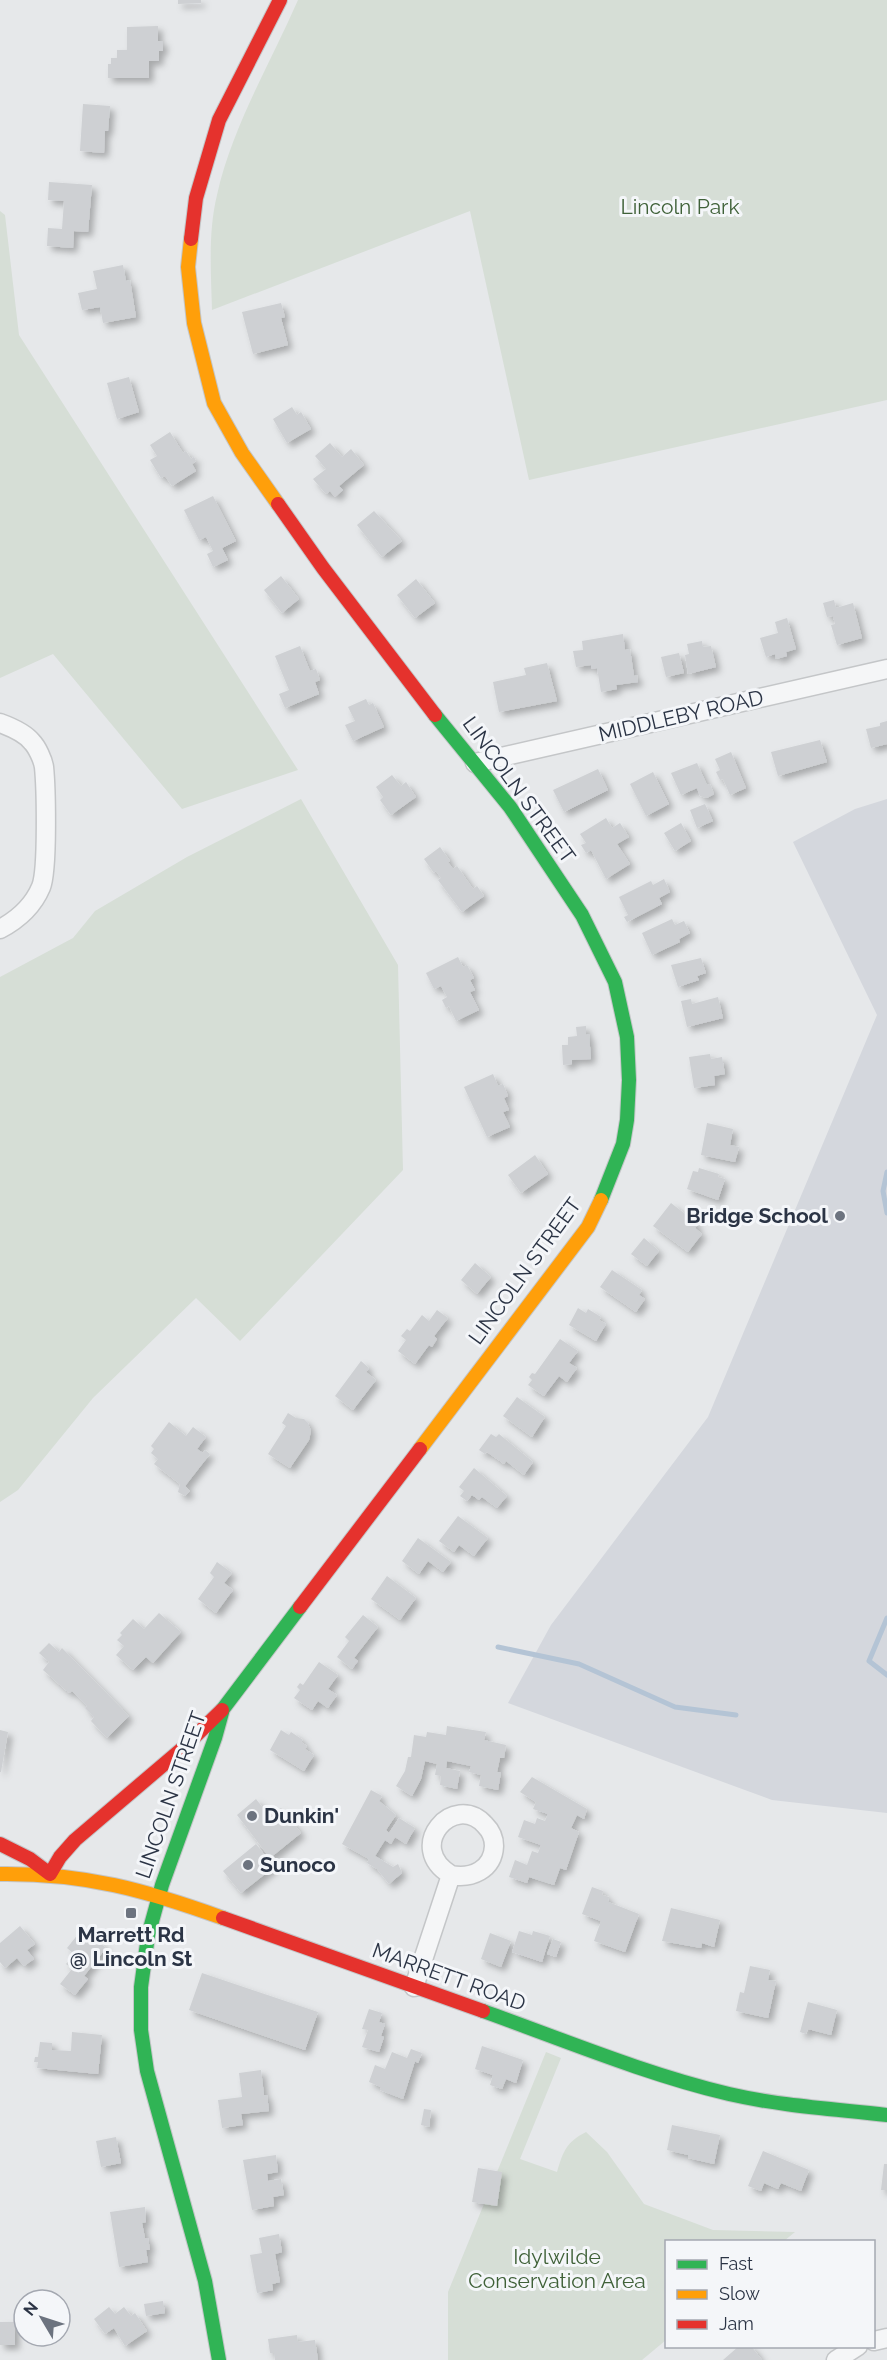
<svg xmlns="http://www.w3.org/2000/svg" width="887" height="2360" viewBox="0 0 887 2360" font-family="Raleway,sans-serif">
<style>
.built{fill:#d4d7dd}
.green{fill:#d6ded6}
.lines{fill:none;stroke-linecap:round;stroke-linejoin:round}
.stream{stroke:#b4c4d5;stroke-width:5}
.building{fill:#ced0d3;filter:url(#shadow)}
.street-casing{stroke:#c4c6c8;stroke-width:21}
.fast-casing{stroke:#c4c6c8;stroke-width:16}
.slow-casing{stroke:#c4c6c8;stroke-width:16}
.jam-casing{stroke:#c4c6c8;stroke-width:16}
.street{stroke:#f5f6f7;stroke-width:18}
.fast{stroke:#30b455;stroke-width:14}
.slow{stroke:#ff9f0a;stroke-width:14}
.jam{stroke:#e5322d;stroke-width:14}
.poi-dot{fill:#6c737f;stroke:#f4f6f9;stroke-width:2}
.labels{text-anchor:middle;stroke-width:6;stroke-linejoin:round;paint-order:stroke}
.park-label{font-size:21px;fill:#3f6138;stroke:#f4f6f9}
.street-label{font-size:21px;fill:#2b3445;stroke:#f4f6f9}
.poi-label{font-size:21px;font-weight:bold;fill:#2b3445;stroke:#f4f6f9;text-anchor:start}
</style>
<defs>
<filter id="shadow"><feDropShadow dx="4.5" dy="4.5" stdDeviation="3" flood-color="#0004"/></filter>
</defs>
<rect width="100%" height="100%" fill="#e6e8ea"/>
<!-- built -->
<path class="built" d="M887 799V1813L772 1800 508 1703 551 1625 708 1417 877 1015 793 842 855 809Z"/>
<!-- green -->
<path class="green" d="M298 0H887V400L529 480 470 211 212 310C211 272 208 232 217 195 232 127 270 64 298 0Z
M0 211 5 215 19 335 298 770 182 809 53 654 0 678Z
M301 799 398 965 403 1170 240 1341 196 1298 93 1398 18 1490 0 1502V977L73 938 95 911 187 857Z
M546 2052 561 2058 520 2159 557 2172C563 2152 566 2142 586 2132L607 2152 644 2204 713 2230 795 2232 784 2241 666 2242V2340L642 2360H448V2292Z"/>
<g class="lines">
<!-- stream -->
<path class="stream" d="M887 1172 883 1191 887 1213
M887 1618 869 1661 887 1675
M498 1647 579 1664 675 1707 736 1715"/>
</g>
<!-- building -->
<path class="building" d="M178 0H201V3L178 4Z
M158 26V41H163V51H159V61H149V78H108V64H111V58H117V50H127V27Z
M83 104 110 106 108 131H105L104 153 80 151Z
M49 182 92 185 88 232 74 231 73 248 47 246 48 228 62 229 64 201 48 200Z
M123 265 126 281 130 280 136 317 103 323 100 307 82 310 78 293 97 289 93 271Z
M281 303 285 317 281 318 288 345 253 354 242 312Z
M129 377 139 412 117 419 107 383Z
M292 407 297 415 301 412 311 429 287 443 273 419Z
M170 432 183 453 186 451 191 459 194 457 196 461 192 464 196 471 172 486 165 476 161 478 150 460 157 456 150 445Z
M330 443 342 457 351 449 364 465 339 486 343 490 335 497 330 491 326 494 313 479 326 469 315 456Z
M213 496 236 541 222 548 228 560 213 567 207 554 213 551 206 537 199 540 184 510Z
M374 511 402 541 382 557 357 525Z
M281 576 299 599 282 613 264 590Z
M416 579 435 603 415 618 397 595Z
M834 600 836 608 853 603 862 638 837 645 831 625 835 624 833 616 827 617 823 603Z
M787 618 796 649 786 652 787 656 776 659 775 654 766 657 760 638 778 633 775 622Z
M623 634 625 650 630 649 634 676 637 675 638 682 616 685 617 689 601 692 597 668 591 669V665L576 667 573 651 583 650 582 641Z
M702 641 703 647 711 646 716 667 688 674 685 655 689 654 687 644Z
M300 646 310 671 316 669 320 680 315 682 319 694 285 708 279 694 289 690 275 656Z
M679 653 684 673 666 677 661 657Z
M547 663 557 701 499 712 493 682 526 675 524 668Z
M366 699 369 705 373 703 384 727 353 741 345 725 355 721 348 707Z
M887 721V744L871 748 866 729 880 726V723Z
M820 740 827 762 778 776 771 752Z
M731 752 746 788 730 795 723 779 720 780 716 772 720 770 715 759Z
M697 763 707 785 710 784 714 794 707 798 700 796 697 788 681 795 671 773Z
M598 769 608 790 564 812 553 790Z
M653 772 669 804 646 816 630 784Z
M392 775 401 786 406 782 416 797 391 815 380 800 383 797 376 787Z
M705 804 713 821 697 828 690 810Z
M606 818 612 828 620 823 629 837 617 844 630 864 606 879 591 850 586 853 581 845 586 843 580 834Z
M681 823 691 841 675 851 664 833Z
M440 847 450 861 448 862 453 869 457 866 473 889 477 886 484 896 462 912 438 880 441 878 436 871 434 873 424 859Z
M664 879 670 892 659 898 662 904 627 922 624 917 628 915 619 897 651 881 653 885Z
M672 919 675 925 684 921 690 933 679 939 680 942 652 955 642 933Z
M458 957 463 967 467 965 474 978 470 980 475 990 470 992 479 1010 456 1021 449 1006 446 1008 442 1000 447 997 441 986 434 989 426 973Z
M701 958 706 973 697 976 699 980 678 987 671 965Z
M718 997 723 1018 687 1027 681 1001 691 999 692 1004Z
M586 1026V1035L589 1034 591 1059 572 1060V1064L563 1065 562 1045H568V1037L577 1036 576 1027Z
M710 1054 711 1059 722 1057 725 1074 714 1076 715 1085 694 1088 689 1057Z
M493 1074 498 1086 503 1084 508 1096 504 1098 509 1110 503 1112 510 1127 487 1137 464 1087Z
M707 1123 733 1129 730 1145 739 1147 735 1162 701 1155Z
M535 1155 548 1174 521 1193 508 1175Z
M699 1168 719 1174 718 1177 725 1179 718 1200 687 1189 693 1171 698 1172Z
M671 1203 698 1224 695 1228 702 1234 688 1252 653 1226Z
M644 1238 659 1251 647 1266 631 1254Z
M475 1263 491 1277 477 1294 461 1280Z
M612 1270 642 1290 639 1295 645 1299 636 1312 600 1287Z
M578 1308 586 1313 588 1309 601 1317 599 1320 606 1324 596 1341 569 1325Z
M437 1310 448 1318 434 1336 437 1339 432 1347 429 1345 415 1364 398 1351 406 1340 401 1336 407 1329 410 1331 422 1315 429 1321Z
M560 1339 578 1351 569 1363 577 1368 567 1382 559 1376 544 1396 528 1385 532 1380 529 1377 532 1373 535 1374Z
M361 1361 369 1368 366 1372 376 1380 353 1410 335 1396Z
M517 1397 545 1417 532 1437 503 1416Z
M288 1413 296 1418 304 1419 308 1423 311 1431 309 1440 290 1468 268 1454 286 1426 282 1423Z
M169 1422 186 1436 193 1427 206 1437 197 1449 203 1453 205 1450 210 1454 185 1486 190 1491 185 1496 178 1492 180 1484 154 1464 158 1459 151 1453 154 1449 151 1446Z
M491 1434 496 1437 499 1434 533 1462 524 1475 506 1461 504 1464 487 1452 485 1454 479 1450Z
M474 1468 507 1496 497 1508 482 1497 479 1500 472 1495 467 1501 460 1496 464 1491 459 1487Z
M458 1516 488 1538 474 1556 459 1545 454 1552 439 1541Z
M418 1538 451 1562 443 1572 428 1561 419 1574 402 1561Z
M217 1562 232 1573 224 1583 233 1590 216 1613 198 1599 214 1577 210 1573Z
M387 1576 416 1598 400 1620 371 1599Z
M159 1613 181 1632 153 1663 146 1657 133 1670 116 1655 124 1646 117 1640 122 1635 120 1633 133 1619 144 1629Z
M363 1615 378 1627 354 1658 358 1661 352 1669 337 1657 349 1641 345 1637Z
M49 1643 59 1652 62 1648 129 1716 107 1738 91 1721 94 1717 85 1708 87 1706 72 1691 69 1693 43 1670 49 1662 39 1653Z
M319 1662 338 1675 328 1689 337 1695 328 1708 318 1701 312 1710 294 1698 300 1690 297 1687 300 1683 303 1685Z
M447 1726 486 1732 484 1740 506 1745 504 1758H500L497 1772H501L498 1790 479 1786 481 1775 469 1772 471 1766 447 1761 446 1768 460 1771 457 1789 440 1785 441 1776 435 1775 437 1764 425 1761 421 1779 412 1796 396 1786 405 1771 408 1757H411L414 1735 426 1737 427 1732 446 1735Z
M0 1730 8 1732 1 1772H0Z
M281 1730 289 1735 291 1732 303 1740 301 1742 307 1746 305 1749 314 1755 304 1771 270 1750Z
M532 1777 587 1809 584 1819 577 1815 571 1828 579 1832 566 1870 560 1868 554 1885 529 1877 527 1883 509 1877 515 1860 527 1865 532 1851 538 1853 541 1845 518 1837 524 1820 535 1824 537 1818 545 1821 548 1814 533 1809 536 1802 520 1792Z
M371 1790 382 1796 379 1801 396 1815 386 1830 389 1833 399 1818 415 1828 406 1844 395 1837 391 1844 385 1840 375 1856 393 1867 398 1864 402 1873 389 1884 377 1869 367 1863 369 1859 342 1844Z
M256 1799 270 1817 281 1808 301 1833 270 1858 237 1815Z
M256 1844 274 1867 241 1893 223 1871Z
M592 1887 603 1891 602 1895 609 1897 608 1902 639 1914 625 1952 594 1941 601 1921 582 1914Z
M671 1908 720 1920 714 1947 702 1943 701 1948 662 1941Z
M20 1926 35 1944 27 1950 34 1959 24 1966 17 1958 5 1968 0 1962V1943Z
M519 1931 532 1935 533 1931 550 1936 542 1962 512 1952Z
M79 1933 85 1938 88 1934 106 1948 84 1976 88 1979 75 1995 60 1984 72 1969 66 1964 74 1954 67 1948Z
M490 1933 511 1941 501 1967 481 1959Z
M553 1939 561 1942 556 1957 547 1954Z
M750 1966 770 1970 768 1980 776 1981 768 2018 736 2011 740 1992 744 1993Z
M202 1973 318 2012 305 2050 189 2010Z
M808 2002 837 2010 831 2035 808 2029 806 2034 800 2032Z
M369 2009 382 2013 379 2022 385 2024 381 2036 384 2037 379 2052 362 2047 368 2030 362 2029Z
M72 2032 102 2035 98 2074 37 2068 38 2062H34L35 2057H38L40 2042 52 2043V2050L71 2051Z
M482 2046 523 2060 516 2083 506 2079 502 2089 490 2085 493 2075 475 2069Z
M411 2049 422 2053 418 2063 415 2061 403 2099 380 2090 381 2087 369 2082 375 2065 385 2069 392 2052 407 2058Z
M261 2070 264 2095H267L269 2111 241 2114 243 2125 222 2128 218 2100 242 2097 239 2073Z
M424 2109 431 2110 429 2127 421 2125Z
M672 2125 720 2135 714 2164 688 2158V2155L667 2150Z
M116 2137 121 2163 101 2167 96 2141Z
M763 2151 809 2170 801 2191 781 2183 778 2189 764 2183 761 2191 748 2186Z
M276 2155 278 2172 267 2174 268 2181 281 2179 284 2195 273 2197 274 2206 252 2210 243 2160Z
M884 2164H887V2190H881Z
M478 2168 502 2172 497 2206 472 2202Z
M145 2207 146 2222 142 2223 145 2238H148L150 2250H146L148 2262 119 2267 110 2212Z
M279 2234 282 2252 275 2254 280 2282 272 2284 273 2290 257 2293 250 2255 262 2253 259 2238Z
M163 2301 165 2313 146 2316 144 2304Z
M109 2307 115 2314 124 2307 131 2316 135 2313 147 2331 125 2346 114 2328 105 2334 94 2319Z
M0 2322H15V2345H0Z
M297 2335 298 2342 315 2340 318 2360H275L274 2353H270L268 2339Z
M739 2346H751L762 2360H723Z"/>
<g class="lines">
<defs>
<path id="street" d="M0 723C11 727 25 733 32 742 37 747 43 760 44 767 46 787 48 870 41 887 33 906 19 919 0 929
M475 763 887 669
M414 1987 451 1875C404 1847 454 1791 485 1825 490 1830 494 1838 494 1846 493 1870 471 1879 451 1875
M874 2341 887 2338
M836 2360 858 2346"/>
<path id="fast" d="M435 715 510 807 582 915 615 982 627 1037 629 1080 627 1120 623 1144 601 1200
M483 2011C564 2040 645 2074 729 2094 781 2106 835 2109 887 2115
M219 2360 205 2281 147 2071 141 2030V1987L148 1936 162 1885 215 1738 223 1709 300 1607"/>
<path id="slow" d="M191 239 188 267 194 323 214 403 242 453 278 504
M420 1449 588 1227 601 1200
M0 1874C85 1873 145 1890 223 1918"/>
<path id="jam" d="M191 239 196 198 219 120 280 0
M278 504 323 568 435 715
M300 1607 420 1449
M0 1844 30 1859 50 1874 60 1857 75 1840 183 1748 222 1710
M223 1918 483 2011"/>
</defs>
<!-- street casing -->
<use href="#street" class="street-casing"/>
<!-- fast casing -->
<use href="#fast" class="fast-casing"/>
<!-- slow casing -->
<use href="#slow" class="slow-casing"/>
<!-- jam casing -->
<use href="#jam" class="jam-casing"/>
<!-- street -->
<use href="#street" class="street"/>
<!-- fast -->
<use href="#fast" class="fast"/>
<!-- slow -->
<use href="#slow" class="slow"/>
<!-- jam -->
<use href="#jam" class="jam"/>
</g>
<!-- markers -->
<g class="poi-dot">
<circle cx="840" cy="1216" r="6"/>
<circle cx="252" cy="1816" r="6"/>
<circle cx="248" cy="1865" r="6"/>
<rect x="125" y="1907" width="12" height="12" rx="3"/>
</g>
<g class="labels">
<!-- park labels -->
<g class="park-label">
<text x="680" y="214">Lincoln Park</text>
<text x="557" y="2264">Idylwilde<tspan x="557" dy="24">Conservation Area</tspan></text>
</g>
<!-- street labels -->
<g class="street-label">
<text transform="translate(681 716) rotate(-13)" y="7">MIDDLEBY ROAD</text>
<text transform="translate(519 790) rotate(54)" y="7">LINCOLN STREET</text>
<text transform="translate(525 1271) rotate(-54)" y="7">LINCOLN STREET</text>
<text transform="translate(171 1795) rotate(-71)" y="7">LINCOLN STREET</text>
<text transform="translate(449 1977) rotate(20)" y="7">MARRETT ROAD</text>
</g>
<!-- poi labels -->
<g class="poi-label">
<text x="828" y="1223" text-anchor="end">Bridge School</text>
<text x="264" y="1823">Dunkin'</text>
<text x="260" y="1872">Sunoco</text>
<text x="131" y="1942" text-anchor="middle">Marrett Rd<tspan x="131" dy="24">@ Lincoln St</tspan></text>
</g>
</g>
<!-- legend -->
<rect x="665" y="2240" width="210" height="108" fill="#f4f6f9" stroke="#a4a8b1" stroke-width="1.5"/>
<rect x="677" y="2260" width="30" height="9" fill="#30b455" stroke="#a4a8b1" stroke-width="1.5"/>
<text x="719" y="2270" font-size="18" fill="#2b3445">Fast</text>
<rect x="677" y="2290" width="30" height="9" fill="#ff9f0a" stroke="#a4a8b1" stroke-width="1.5"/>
<text x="719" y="2300" font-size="18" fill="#2b3445">Slow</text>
<rect x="677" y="2320" width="30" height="9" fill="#e5322d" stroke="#a4a8b1" stroke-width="1.5"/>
<text x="719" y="2330" font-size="18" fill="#2b3445">Jam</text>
<!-- north arrow -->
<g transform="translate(42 2318) rotate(309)"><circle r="28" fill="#f4f6f9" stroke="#a4a8b1" stroke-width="1.5"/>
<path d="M0-4.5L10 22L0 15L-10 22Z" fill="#6c737f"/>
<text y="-9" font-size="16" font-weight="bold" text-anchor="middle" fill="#2b3445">N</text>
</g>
</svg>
